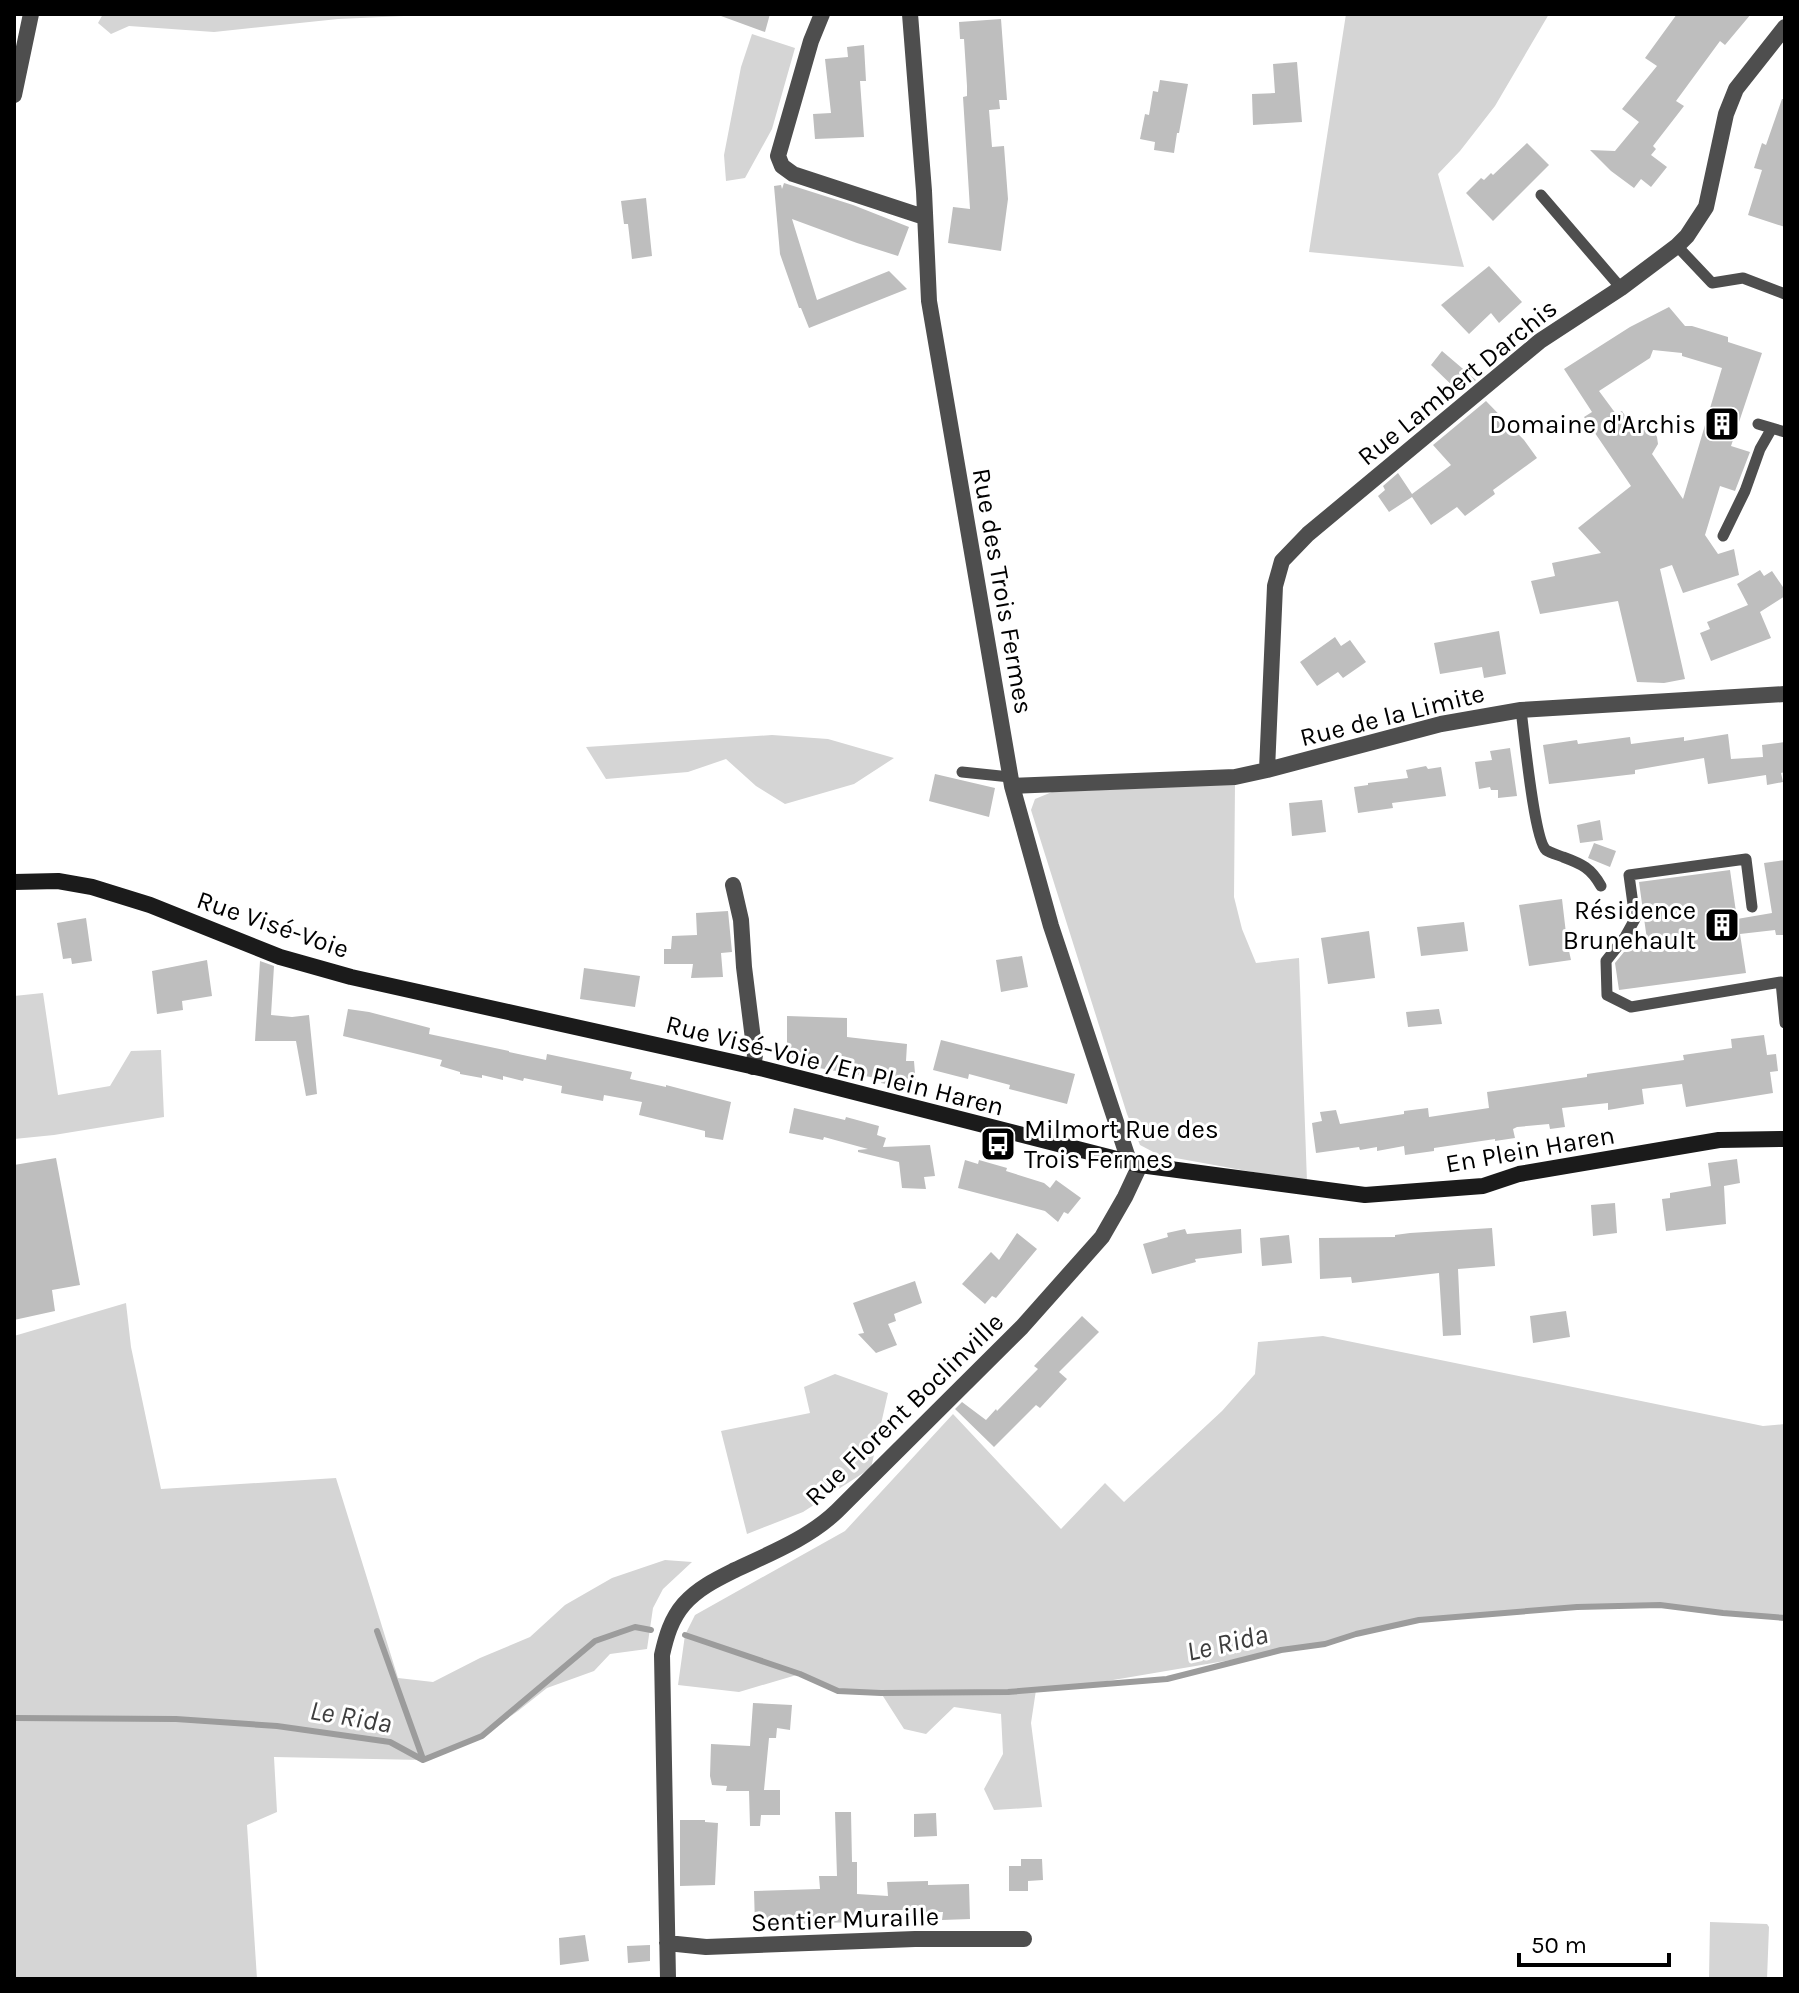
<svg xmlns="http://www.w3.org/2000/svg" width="1799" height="1993" viewBox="0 0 1799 1993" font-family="Karla,sans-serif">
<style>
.green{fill:#d5d5d5}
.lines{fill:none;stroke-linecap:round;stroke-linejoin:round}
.stream{stroke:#9c9c9c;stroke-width:6}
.building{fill:#bebebe;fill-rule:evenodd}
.lane{stroke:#4e4e4e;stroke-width:11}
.street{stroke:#4e4e4e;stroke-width:16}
.secondary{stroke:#1b1b1b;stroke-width:16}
.labels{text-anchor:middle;stroke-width:6;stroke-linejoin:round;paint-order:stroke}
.street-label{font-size:26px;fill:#000;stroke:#fff}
.poi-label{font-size:26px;fill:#000;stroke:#fff;text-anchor:end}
.water-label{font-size:28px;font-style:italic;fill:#3d3d3d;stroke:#fff}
</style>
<rect width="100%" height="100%" fill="#fff"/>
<!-- green -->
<path class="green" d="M103 14H448L338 19 214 32 129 26 111 34 98 23Z
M1346 14H1549L1495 106 1460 151 1438 174 1464 267 1309 252Z
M752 34 795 48 772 129 745 178 726 181 724 155 741 67Z
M772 735 828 739 894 758 854 784 785 804 756 786 726 759 688 772 606 779 586 747Z
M1235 784 1234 897 1242 929 1256 963 1299 958 1307 1182 1159 1155 1140 1145 1127 1114 1031 810 1035 799 1052 792Z
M43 993 58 1095 110 1086 131 1051 161 1050 164 1117 54 1135 14 1139V996Z
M126 1303 131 1347 161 1489 336 1478 398 1678 433 1682 480 1658 530 1637 565 1605 612 1578 665 1560 692 1562 663 1589 653 1608 647 1649 610 1654 594 1671 547 1688 518 1711 482 1736 423 1760 274 1757 277 1812 247 1825 257 1979H14V1336Z
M1323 1336 1763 1426 1785 1424V1618L1723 1613 1660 1605 1577 1607 1419 1620 1356 1634 1325 1644 1066 1688 1036 1690 1031 1723 1042 1807 994 1810 984 1789 1003 1754 1001 1714 954 1707 926 1734 904 1729 881 1693 838 1691 800 1674 739 1692 678 1685 685 1635 695 1615 845 1531 953 1414 1061 1529 1105 1483 1124 1502 1222 1411 1255 1374 1258 1342Z
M835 1374 888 1393 871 1468 803 1512 747 1534 721 1431 810 1413 804 1387Z
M1710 1922 1767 1924 1769 1927 1767 1979H1709Z"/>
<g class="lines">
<!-- stream -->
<path class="stream" d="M377 1631 423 1759
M685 1635 800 1674 838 1691 881 1693 1008 1692 1167 1679 1281 1650 1325 1644 1356 1634 1419 1620 1577 1607 1660 1605 1723 1613 1785 1618
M14 1718 176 1719 277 1726 390 1742 423 1760 482 1736 595 1641 635 1627 651 1630"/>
</g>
<!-- building -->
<path class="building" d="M721 14H770L765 32 721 16Z
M1677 14H1751L1725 45 1720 41 1676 101 1684 106 1653 146 1656 149 1651 155 1667 167 1651 187 1641 179 1634 188 1611 171 1590 150 1615 151 1639 122 1622 109 1657 66 1645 58Z
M1001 19 1007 100H999L1000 109 989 110 992 147 1004 146 1008 199 1001 251 948 243 953 207 970 209 963 97 967 96V86L964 39H960L959 22Z
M864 45 866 81H860L864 137 815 139 813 114 831 113 825 59 848 57 847 47Z
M1297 62 1302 122 1253 125 1252 94 1275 93 1273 64Z
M1160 80 1188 84 1179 133H1177L1174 153 1154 150 1155 142 1140 139 1145 114 1149 115 1153 91 1158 92Z
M1782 99H1785V227L1748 215 1762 170 1754 168 1762 143 1766 145Z
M1527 143 1549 165 1493 221 1466 193 1481 178 1484 180 1491 173 1493 175Z
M784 183 853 205 909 227 898 256 857 243 792 219 817 300 889 271 907 289 809 328 801 308H799L780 254 774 186 781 185 782 189Z
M646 198 652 256 632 259 628 224H624L621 201Z
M1489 266 1522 302 1499 323 1491 313 1469 334 1441 305Z
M1669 307 1685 326H1692L1728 337V342L1762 353 1731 446 1750 452 1735 491 1720 486 1705 535 1718 554 1734 549 1739 575 1683 593 1672 565 1660 569 1685 679 1664 683 1637 682 1618 601 1540 614 1531 581 1555 576 1552 563 1601 553 1578 528 1631 486 1584 417 1592 412 1564 369 1630 327ZM1653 350 1682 353V356L1722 368 1683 499 1652 454 1658 444 1657 437 1654 432 1646 429 1636 432 1622 411 1616 414 1599 391 1650 358Z
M1442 351 1476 380 1460 393 1431 365Z
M1486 401 1524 440 1537 458 1493 490 1495 494 1465 516 1457 507 1431 525 1412 497 1389 512 1378 496 1385 490 1383 486 1398 473 1412 494 1451 465 1433 445Z
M1760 570 1764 576 1772 571 1785 590V596L1760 612 1771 638 1711 661 1700 633 1710 629 1707 622 1748 605 1737 584Z
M1499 631 1506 674 1484 678 1482 667 1440 674 1434 643Z
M1335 637 1341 646 1350 640 1366 662 1343 678 1338 672 1317 686 1300 662Z
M1728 734 1731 759 1763 757 1762 745 1785 742V772L1781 773 1783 782 1767 785 1766 775 1708 784 1704 758 1635 770V774L1549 784 1543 745 1577 740 1578 744 1630 737 1631 744 1684 737V741Z
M1510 748 1517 796 1498 798V790H1491L1490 787 1479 789 1475 762 1492 760 1490 751Z
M1426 766 1428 769 1441 767 1446 796 1392 803 1393 808 1358 813 1354 787 1368 785V783L1408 778 1406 770Z
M935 774 995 788 989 817 929 801Z
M1322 800 1326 832 1292 836 1289 803Z
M1600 820 1603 840 1580 843 1577 825Z
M1594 843 1616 851 1610 867 1588 858Z
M1785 860V935H1776L1775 930 1740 934 1746 973 1619 990 1615 963 1624 952 1648 947 1639 882 1730 870 1737 919 1772 913 1764 863Z
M1562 899 1567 942 1571 960 1529 966 1519 905Z
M728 911 732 952 721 953 723 977 691 978 693 964H664V949H671L672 936 697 935 696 913Z
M86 918 92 961 72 964 71 958 63 959 57 923Z
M1464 922 1468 951 1421 956 1417 927Z
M1369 931 1375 978 1328 984 1321 938Z
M1022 956 1028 987 1001 992 996 960Z
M207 960 212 996 182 1001 183 1010 157 1014 152 971Z
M260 961 274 966 271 1015 292 1017 309 1015 317 1094 306 1096 296 1041H255Z
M584 968 640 976 635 1007 580 999Z
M348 1009 369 1012 430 1028 429 1034 509 1051V1052L546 1060 547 1054 632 1072 630 1079 666 1087V1085L731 1102 723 1140 705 1137V1131L639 1115 642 1102 604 1095 603 1101 561 1093 562 1086 524 1078 523 1081 503 1076V1080L482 1075V1078L460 1074V1072L440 1066 442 1060 343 1036Z
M1439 1009 1442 1024 1408 1027 1406 1012Z
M787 1016 847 1018V1037L907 1044 906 1061H914L916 1086H896L881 1083 882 1079 819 1068 820 1058 787 1057Z
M1764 1035 1767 1055 1776 1054 1778 1071 1770 1072 1773 1093 1686 1107 1682 1084 1642 1089 1644 1104 1608 1110V1103L1562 1108 1565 1127 1550 1129 1549 1124 1517 1127 1513 1129 1515 1138 1495 1141V1139L1434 1148V1151L1405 1155 1404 1146 1377 1151V1147L1360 1150 1359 1147 1316 1153 1312 1123 1322 1121 1320 1112 1336 1110 1340 1124 1404 1114V1111L1428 1108 1429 1117 1489 1108 1487 1092 1587 1077V1074L1684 1060 1683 1055 1732 1048 1731 1039Z
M941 1040 1075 1074 1067 1104 1009 1089 1010 1085 969 1074 968 1079 933 1070Z
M794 1108 845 1120 846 1117 879 1126 877 1135 886 1138 883 1147 930 1145 935 1176 924 1177 926 1189 902 1188 899 1162 858 1152V1150L868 1149 824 1137 823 1140 789 1133Z
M56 1158 80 1285 52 1290 55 1311 14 1320V1165Z
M1737 1159 1740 1183 1724 1186 1726 1224 1666 1231 1662 1199 1670 1198V1193L1711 1186 1708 1163Z
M965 1160 978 1164 979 1160 1007 1168 1006 1171 1044 1183 1050 1188 1056 1180 1081 1198 1068 1214 1064 1212 1058 1222 1045 1211 958 1188Z
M1615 1203 1617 1233 1593 1236 1591 1205Z
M1492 1228 1495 1266 1458 1269 1461 1335 1443 1336 1439 1273 1352 1283 1351 1277 1320 1279 1319 1238 1395 1237V1235L1410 1233Z
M1185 1229 1187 1234 1241 1229 1242 1253 1195 1259 1196 1262 1152 1274 1143 1244 1168 1237 1167 1233Z
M1017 1233 1037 1249 996 1298 992 1296 985 1304 962 1284 991 1252 999 1260Z
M1289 1235 1292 1263 1262 1266 1260 1238Z
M915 1281 922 1303 894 1314 896 1321 888 1324 897 1345 876 1353 858 1334 864 1333 853 1303Z
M1566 1311 1570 1337 1533 1343 1530 1316Z
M1082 1316 1099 1332 1059 1372 1067 1379 1040 1408 1036 1405 994 1447 955 1409 962 1402 986 1420 996 1409 997 1411 1038 1369 1034 1366Z
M753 1703 792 1705 790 1730 777 1728 776 1738H769L764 1790H780V1815H761L760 1826H750L749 1791H726L727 1786 712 1785 710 1776 711 1744 750 1746Z
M835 1812H851L852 1862H857V1894L888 1896 887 1882 928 1881V1885L969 1884 970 1919 942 1920 943 1912 903 1913V1910H870L869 1918 857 1917V1922L755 1925 754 1891 820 1889 819 1876H837Z
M936 1813 937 1836 914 1837V1814Z
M680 1820H705V1822L718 1823 715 1885 680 1886Z
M1021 1859H1042L1043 1880 1028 1881V1891H1009V1866H1021Z
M585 1935 589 1961 560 1965 559 1938Z
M650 1945V1961L628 1963 627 1946Z"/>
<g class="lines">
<!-- lane -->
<path class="lane" d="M1541 195 1621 288
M1677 246 1712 283 1743 278 1785 294
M1758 424 1785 432
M1723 536 1745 491 1760 449 1772 428
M1521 710C1524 732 1534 839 1546 850 1550 853 1558 855 1563 857 1582 864 1591 868 1601 886
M962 772 1010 777
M1752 907 1746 859 1629 875 1635 919 1625 937 1606 961 1607 995 1631 1007 1781 982 1785 1023"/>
<!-- street -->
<path class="street" d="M822 14 811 41 778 156 782 166 793 174 924 217
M910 14 924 191 929 301 1012 786 1051 926 1129 1161
M14 95 31 14
M1267 770 1275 586 1282 561 1308 534 1540 341 1621 288 1677 246 1687 236 1706 207 1726 114 1736 89 1785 27
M1012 786 1235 777 1267 770 1441 724 1521 710 1785 694
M733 885 741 920 744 967 755 1055 753 1067
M667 1943 706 1947 915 1939H1024
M668 1979 662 1655C666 1637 671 1619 684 1604 698 1588 717 1579 735 1570 771 1553 809 1538 837 1511L1022 1327 1102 1237 1125 1197 1140 1165"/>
<!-- secondary -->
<path class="secondary" d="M14 882 58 881 92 887 150 905 280 957 351 977 764 1069 1140 1165 1365 1195 1483 1186 1519 1174 1719 1140 1785 1139"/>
</g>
<!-- icons -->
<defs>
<symbol id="building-square" viewBox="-11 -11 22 22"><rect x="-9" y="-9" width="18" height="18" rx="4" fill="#000" stroke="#fff"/><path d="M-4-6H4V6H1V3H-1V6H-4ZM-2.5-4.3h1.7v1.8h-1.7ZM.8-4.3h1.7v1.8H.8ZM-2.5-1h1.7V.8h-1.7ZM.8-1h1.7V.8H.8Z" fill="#fff"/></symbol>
<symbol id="bus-square" viewBox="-11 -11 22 22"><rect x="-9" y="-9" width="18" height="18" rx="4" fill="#000" stroke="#fff"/><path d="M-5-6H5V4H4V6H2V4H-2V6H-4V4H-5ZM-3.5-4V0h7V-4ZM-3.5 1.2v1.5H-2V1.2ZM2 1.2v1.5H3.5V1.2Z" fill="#fff"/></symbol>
</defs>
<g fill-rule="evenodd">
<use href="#building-square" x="1702" y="404" width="40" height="40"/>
<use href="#building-square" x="1702" y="905" width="40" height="40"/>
<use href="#bus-square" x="978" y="1124" width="40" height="40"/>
</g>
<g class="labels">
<!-- street labels -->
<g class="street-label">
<text transform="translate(1457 382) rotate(-39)" y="9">Rue Lambert Darchis</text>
<text transform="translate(1003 591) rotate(80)" y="9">Rue des Trois Fermes</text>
<text transform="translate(1392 715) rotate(-14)" y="9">Rue de la Limite</text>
<text transform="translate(273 924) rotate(19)" y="9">Rue Visé-Voie</text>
<text transform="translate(835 1065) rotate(14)" y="9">Rue Visé-Voie /En Plein Haren</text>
<text transform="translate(1530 1149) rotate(-10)" y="9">En Plein Haren</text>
<text transform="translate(904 1409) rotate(-44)" y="9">Rue Florent Boclinville</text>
<text transform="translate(845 1919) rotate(-2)" y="9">Sentier Muraille</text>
</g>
<!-- poi labels -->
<g class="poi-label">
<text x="1696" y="433">Domaine d'Archis</text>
<text x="1696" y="919">Résidence<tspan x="1696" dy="30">Brunehault</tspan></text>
<text x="1024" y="1138" text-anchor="start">Milmort Rue des<tspan x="1024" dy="30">Trois Fermes</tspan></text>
</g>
<!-- water labels -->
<g class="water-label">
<text transform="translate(1227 1642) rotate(-13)" y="10">Le Rida</text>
<text transform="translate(351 1716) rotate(10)" y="10">Le Rida</text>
</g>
</g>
<!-- border -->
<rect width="1799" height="1993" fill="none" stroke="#000000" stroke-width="32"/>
<!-- scale -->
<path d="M1519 1953v12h150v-12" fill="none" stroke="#000000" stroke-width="4"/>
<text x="1531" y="1953" font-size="24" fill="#000000" stroke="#ffffff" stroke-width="6" paint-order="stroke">50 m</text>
</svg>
